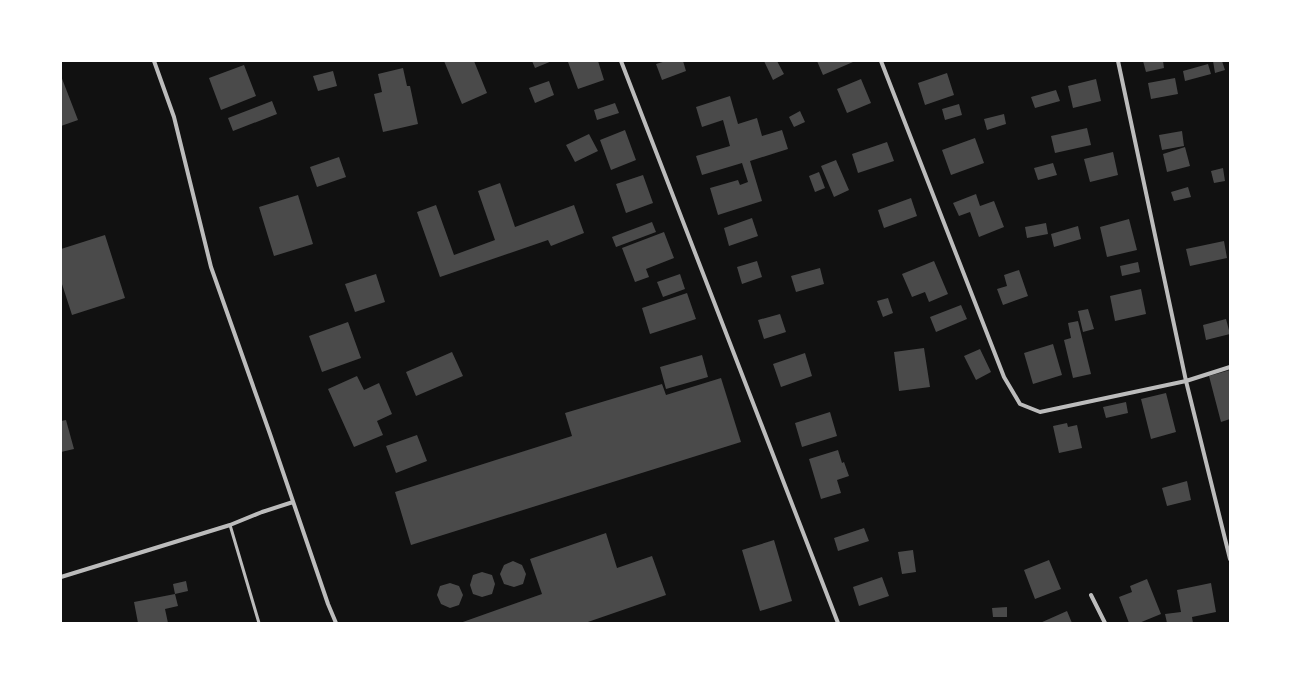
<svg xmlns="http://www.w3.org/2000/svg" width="1291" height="684" viewBox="0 0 1291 684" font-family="Raleway,sans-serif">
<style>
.building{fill:#4a4a4a}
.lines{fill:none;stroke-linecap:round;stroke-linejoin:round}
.service{stroke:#bcbcbc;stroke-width:3}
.minor{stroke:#bcbcbc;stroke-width:4}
</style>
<rect width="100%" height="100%" fill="#111"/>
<!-- building -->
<path class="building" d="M444 61H474L487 93 462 104Z
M532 61H552L535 68Z
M571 61H598L604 80 578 89 568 62Z
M666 61H683L686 71 662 80 656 64Z
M764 61H777L784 74 773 80Z
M817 61H853V62L823 75Z
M1143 61H1163L1164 68 1146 72Z
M1213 61H1222L1225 70 1215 73Z
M1208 64 1211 74 1185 81 1183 71Z
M244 65 256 96 221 110 209 78Z
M403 68 407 86H410L418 124 383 132 374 94 382 92 378 74Z
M333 71 337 86 318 91 313 76Z
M947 73 954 95 925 105 918 83Z
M61 76 78 120 61 126Z
M1175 78 1178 94 1151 99 1148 83Z
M861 79 871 103 847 113 837 89Z
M1096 79 1101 101 1073 108 1068 86Z
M549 81 554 95 535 103 529 88Z
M1056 90 1060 101 1035 108 1031 97Z
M730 96 738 124 757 118 762 136 782 130 788 149 750 161 762 201 718 215 710 188 738 180 740 185 748 182 742 163 702 175 696 156 730 146 723 120 702 127 696 107Z
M272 101 277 114 233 131 228 118Z
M615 103 619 113 597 120 594 110Z
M959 104 962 115 945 120 942 109Z
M800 111 805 122 794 127 789 117Z
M1004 114 1006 124 987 130 984 119Z
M1087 128 1091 145 1055 153 1051 136Z
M625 130 636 160 611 170 600 140Z
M1182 131 1184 146 1162 150 1159 135Z
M589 134 598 151 575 162 566 145Z
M975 138 984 163 951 175 942 150Z
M887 142 894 161 858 173 852 154Z
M1185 147 1190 166 1167 172 1163 154Z
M1113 152 1118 175 1090 182 1084 159Z
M339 157 346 177 317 187 310 167Z
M836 160 849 190 834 197 821 166Z
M1053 163 1057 175 1038 180 1034 168Z
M1223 168 1225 181 1214 183 1211 171Z
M819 172 825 188 815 192 809 176Z
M643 175 653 203 626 213 616 184Z
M500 183 515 227 574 205 584 233 551 246 548 240 440 277 417 212 436 205 454 255 495 240 478 191Z
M1188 187 1191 197 1174 201 1171 192Z
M976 194 980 206 994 201 1004 227 979 237 970 212 959 216 953 203Z
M298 195 313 244 274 256 259 207Z
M911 198 917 216 884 228 878 210Z
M752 218 758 236 729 246 724 228Z
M1129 219 1137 250 1107 257 1100 227Z
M652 222 656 232 616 247 612 237Z
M1046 223 1048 234 1027 238 1025 227Z
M1078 226 1081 239 1054 247 1051 234Z
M664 232 674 258 646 269 649 277 635 282 622 248Z
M105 235 125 298 72 315 61 281V249Z
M1224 241 1227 258 1190 266 1186 249Z
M757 261 762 277 742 284 737 267Z
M934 261 948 294 929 302 925 292 912 297 902 274Z
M1138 262 1140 272 1122 276 1120 266Z
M820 268 824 284 796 292 791 276Z
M1019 270 1028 296 1003 305 997 289 1007 286 1004 275Z
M376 274 385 302 355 312 345 284Z
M680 274 685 289 663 297 657 282Z
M1141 289 1146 314 1115 321 1110 296Z
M687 293 696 319 650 334 642 308Z
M888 298 893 313 883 317 877 301Z
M961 305 967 319 936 332 930 317Z
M1088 309 1094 329 1083 332 1078 311Z
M780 314 786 332 764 339 758 320Z
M1226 319 1230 334 1206 340 1203 325Z
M1078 321 1091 374 1073 378 1064 340 1071 338 1068 323Z
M348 322 361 358 322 372 309 336Z
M1053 344 1062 375 1033 384 1024 353Z
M924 348 930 387 899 391 894 352Z
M980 349 991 372 976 380 964 356Z
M452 352 463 376 416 396 406 372Z
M805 353 812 376 781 387 773 364Z
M702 355 708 377 666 389 660 367Z
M1230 370V419L1221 422 1209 376Z
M357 376 364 390 379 383 392 414 377 421 383 435 354 447 328 389Z
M721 378 741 442 411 545 395 492 572 436 565 413 662 384 666 395Z
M1166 393 1176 432 1151 439 1141 399Z
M1126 402 1128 413 1106 418 1103 407Z
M830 412 837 436 802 447 795 423Z
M66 420 74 449 61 452V421Z
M1067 423 1068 427 1077 425 1082 448 1059 453 1053 426Z
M417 435 427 461 396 473 386 446Z
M838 450 842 463 844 462 849 476 837 480 841 493 821 499 809 459Z
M1187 481 1191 500 1167 506 1162 488Z
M864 528 869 541 838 551 834 538Z
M606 533 617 568 652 556 666 595 585 623H460L542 594 530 559Z
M774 540 792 601 760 611 742 550Z
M913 550 916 572 902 574 898 552Z
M1049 560 1061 589 1035 599 1024 570Z
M513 561 522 565 526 574 523 584 514 587 504 584 500 574 504 565Z
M482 572 492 575 495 584 492 594 482 597 473 594 470 585 473 575Z
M882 577 889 596 859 606 853 587Z
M1147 579 1161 614 1139 623H1129L1119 597 1132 592 1130 586Z
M186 581 188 591 175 594 178 606 165 609 168 623H138L134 602 175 594 173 584Z
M450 583 459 586 463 595 459 605 450 608 441 604 437 595 440 586Z
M1211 583 1216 612 1192 617 1193 623H1167L1165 614 1181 612 1177 590Z
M1007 607V617H993L992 608Z
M1067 611 1072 623H1040Z"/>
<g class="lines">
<!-- service -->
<path class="service" d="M230 525 259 623"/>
<!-- minor -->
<path class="minor" d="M154 61 174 117 211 267 270 434 328 604 336 623
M621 61 838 623
M881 61 1004 377 1020 404 1040 412 1186 381 1230 367
M1118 61 1186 381 1230 559
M61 577 230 525 262 512 293 502
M1091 595 1105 623"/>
</g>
<!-- border -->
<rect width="1291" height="684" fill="none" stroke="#ffffff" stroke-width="124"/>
</svg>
